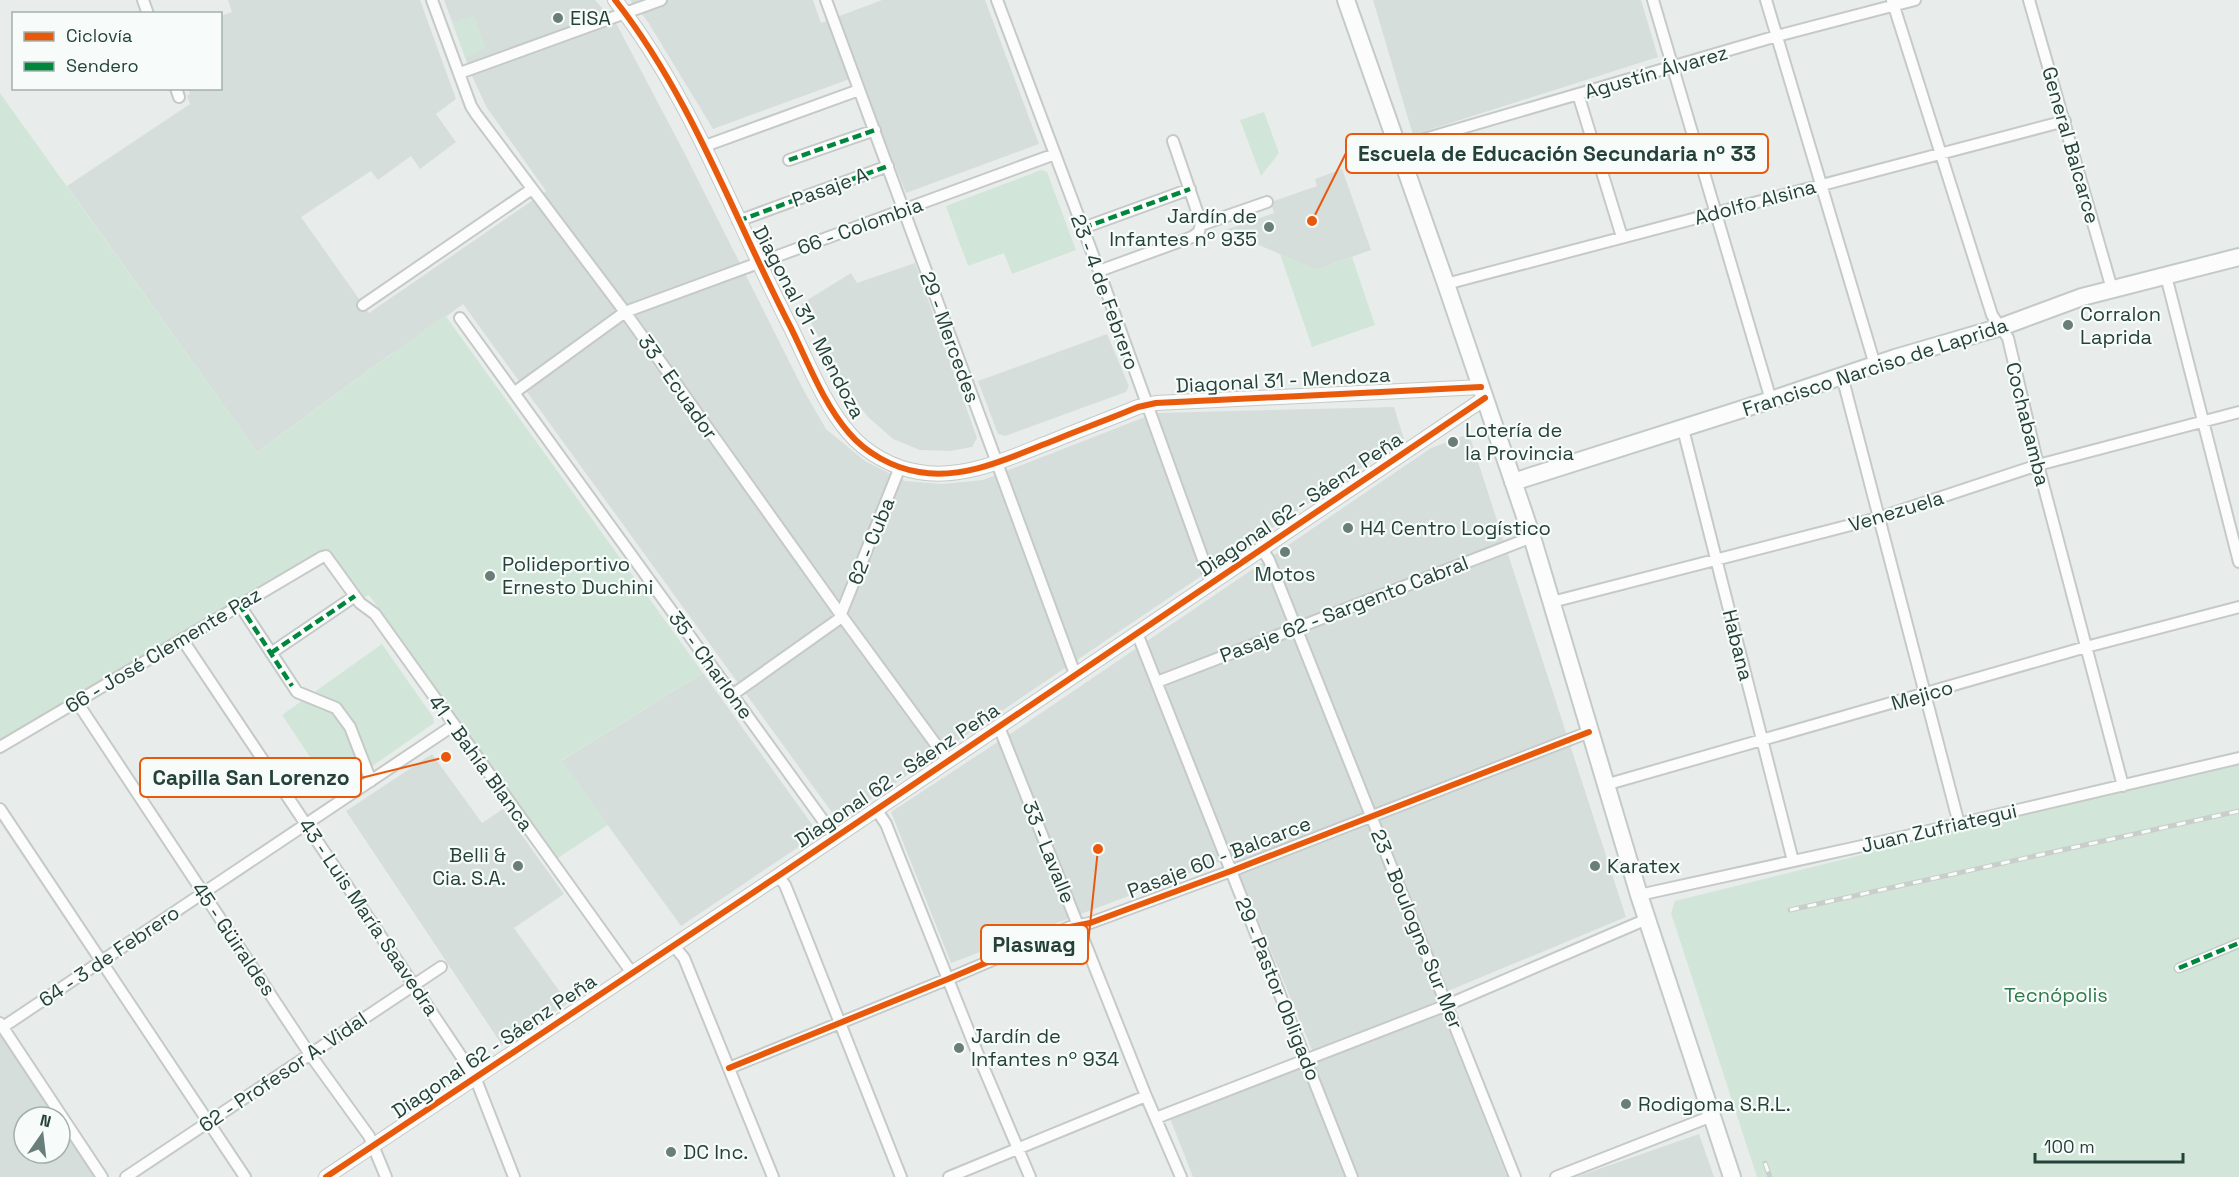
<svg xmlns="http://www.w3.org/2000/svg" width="2239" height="1177" viewBox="0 0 2239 1177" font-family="'Space Grotesk',sans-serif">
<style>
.built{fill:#d6dedb}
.green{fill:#d1e6d8}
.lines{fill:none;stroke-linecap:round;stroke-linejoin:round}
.pedestrian-casing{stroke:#c5cac8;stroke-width:11}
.minor-casing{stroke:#c5cac8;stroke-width:14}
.tertiary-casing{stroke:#c5cac8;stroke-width:16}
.secondary-casing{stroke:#c3cbc8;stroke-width:20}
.pedestrian{stroke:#fcfcfc;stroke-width:8}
.minor{stroke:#fcfcfc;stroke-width:10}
.tertiary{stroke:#fcfcfc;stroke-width:14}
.secondary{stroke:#fcfcfc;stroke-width:16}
.rail-casing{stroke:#c9cdcc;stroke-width:5}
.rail{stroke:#f7fbf9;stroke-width:3;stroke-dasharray:9;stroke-linecap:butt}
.quiet{stroke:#00873e;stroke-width:4.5;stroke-dasharray:9 4.5;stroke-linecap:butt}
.cycleway-casing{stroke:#f7fbf9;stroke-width:10}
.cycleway{stroke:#e8590c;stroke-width:6}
.poi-dot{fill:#697e78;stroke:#f7fbf9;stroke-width:2}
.labels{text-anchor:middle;stroke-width:4.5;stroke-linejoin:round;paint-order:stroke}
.poi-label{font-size:20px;fill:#24423a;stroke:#f7fbf9;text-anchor:start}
.street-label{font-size:20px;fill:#24423a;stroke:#f7fbf9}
.park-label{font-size:20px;fill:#2d7a4b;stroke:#f7fbf9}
.leader{fill:none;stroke:#e8590c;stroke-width:2}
.callout-dot{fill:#e8590c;stroke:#f7fbf9;stroke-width:2}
.callout{fill:#f7fbf9;stroke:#e8590c;stroke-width:2}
.callout-label{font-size:21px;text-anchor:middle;font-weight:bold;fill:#24423a}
</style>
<rect width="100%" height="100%" fill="#e8edeb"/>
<!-- built -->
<path class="built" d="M228 0H420L456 99 436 114 456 142 420 169 411 156 378 180 371 171 301 217 369 313 546 191 487 108 472 76 444 0H595L617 25 685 154 803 389 826 429 865 461 905 481 942 484 983 480 1155 413 1394 407 1404 439 842 819 836 818 463 304 397 353 395 351 257 452 67 186 190 104 187 96 190 94 188 89 220 88 221 16 232 12Z
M630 0H813L821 23 882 0H985L1039 144 906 193 858 76 713 129 648 22Z
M1373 0H1641L1658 57 1413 135Z
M1342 169 1371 250 1316 270 1225 230 1274 213 1271 202 1317 186 1315 179Z
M915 263 977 438 972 447 950 451 920 450 893 439 868 417 847 390 801 304 851 273 857 283Z
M1107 334 1129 386 1126 392 1005 436 998 434 978 381Z
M1469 434 1626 917 1436 996 1507 1177H1193L1169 1116 1317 1062 1232 857 951 963 891 812 1019 728 1431 448Z
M703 673 816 830 815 836 681 926 561 761Z
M432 754 482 823 503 809 564 894 514 928 568 1003 502 1045 346 811Z
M0 1033 56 1117H24V1153H60V1123L96 1177H0Z
M1699 1134 1714 1177H1576Z"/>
<!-- green -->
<path class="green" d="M474 16 486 49 465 57 453 23Z
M0 93 257 452 445 315 703 673 562 760 608 825 558 858 369 595 363 598 327 550 0 741Z
M1264 112 1279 153 1261 176 1240 120Z
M1041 170 1047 172 1076 250 1012 274 1004 253 968 266 946 206Z
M1280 254 1316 270 1352 257 1375 325 1312 347Z
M382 644 433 717 434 723 334 793 282 715Z
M2239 761V1177H1757L1671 913 1675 901Z"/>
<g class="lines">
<defs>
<path id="pedestrian" d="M2179 968 2239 943"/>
<path id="minor" d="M143 0 148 14
M432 0 471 106 476 114 625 312 841 615 948 761
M826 0 1075 674
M997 0 1099 271 1212 584
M1653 0 1771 400
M1766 0 1875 365
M1892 0 1992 315 2008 338 2038 465 2123 786
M2029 0 2112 289
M460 73 661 0
M176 88 179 97
M1578 94 1622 237
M705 146 859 90
M1397 147 1777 36 1915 0
M789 160 875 130
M738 221 888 166
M1201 225 1267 202
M1083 228 1190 189
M1099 271 1192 237 1199 232 1201 223 1173 141
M2166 276 2239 562
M1446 284 2065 121
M363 305 532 189
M460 318 835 837
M1842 376 1959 824
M515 392 625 312 1055 154
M1683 429 1793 861
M1262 549 1269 560 1515 1177
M1552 602 1878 518 2038 465 2239 412
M239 604 297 692 336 708 350 727 371 781
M1137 633 1352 1177
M182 639 475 1077 514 1177
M271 653 355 596
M1157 682 1532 537
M732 695 839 619 900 467
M77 702 309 1053 369 1136 386 1177
M999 727 1146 1096 1181 1177
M0 747 322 557 326 556 360 603 375 614 632 973
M1605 785 2086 647 2239 607
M0 809 245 1177
M876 809 886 824 979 1057 1030 1177
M778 876 785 885 792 902 901 1177
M1639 895 1894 839 2239 758
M674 946 684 958 773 1177
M0 1023 102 1177
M3 1027 454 725
M729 1068 948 979 1070 927 1090 923 1231 871 1589 732
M1156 1118 1447 1005 1647 919
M126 1177 441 967
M949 1177 1146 1096
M1556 1177 1712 1116"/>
<path id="tertiary" d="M615 0C692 98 733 216 790 326 808 362 823 403 849 433 866 453 893 468 919 472 964 480 1009 458 1050 442 1079 430 1109 419 1138 407L1156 403 1481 387
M326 1177 778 876 1485 398"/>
<path id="secondary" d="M1346 0 1446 284 1532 537 1639 895 1732 1177
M1513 482 1771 400 1895 358 2001 327 2082 297 2239 257"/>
</defs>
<!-- pedestrian casing -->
<use href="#pedestrian" class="pedestrian-casing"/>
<!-- minor casing -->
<use href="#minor" class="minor-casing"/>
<!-- tertiary casing -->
<use href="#tertiary" class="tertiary-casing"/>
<!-- secondary casing -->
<use href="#secondary" class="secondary-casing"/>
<!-- pedestrian -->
<use href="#pedestrian" class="pedestrian"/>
<!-- minor -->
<use href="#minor" class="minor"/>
<!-- tertiary -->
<use href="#tertiary" class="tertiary"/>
<!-- secondary -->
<use href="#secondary" class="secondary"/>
<defs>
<path id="rail" d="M1790 910 2239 811
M1765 1163 1770 1177"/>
</defs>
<!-- rail casing -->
<use href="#rail" class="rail-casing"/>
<!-- rail -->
<use href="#rail" class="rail"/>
<!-- quiet -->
<path class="quiet" d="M789 160 875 130
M738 221 888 166
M1083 228 1190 189
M239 604 292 686
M271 653 355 596
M2179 968 2239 943"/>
<defs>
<path id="cycleway" d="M615 0C692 98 733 216 790 326 808 362 823 403 849 433 866 453 893 468 919 472 964 480 1009 458 1050 442 1079 430 1109 419 1138 407L1156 403 1481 387
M729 1068 948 979 1070 927 1090 923 1231 871 1589 732
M326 1177 778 876 1485 398"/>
</defs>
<!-- cycleway casing -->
<use href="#cycleway" class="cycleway-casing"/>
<!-- cycleway -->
<use href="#cycleway" class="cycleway"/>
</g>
<!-- markers -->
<g class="poi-dot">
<circle cx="558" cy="18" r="6"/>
<circle cx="1269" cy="227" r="6"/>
<circle cx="2068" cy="325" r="6"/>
<circle cx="1453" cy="442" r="6"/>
<circle cx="1348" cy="528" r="6"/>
<circle cx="1285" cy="552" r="6"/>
<circle cx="490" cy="576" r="6"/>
<circle cx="518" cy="866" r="6"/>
<circle cx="1595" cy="866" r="6"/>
<circle cx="959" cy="1048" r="6"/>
<circle cx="1626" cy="1104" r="6"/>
<circle cx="671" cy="1152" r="6"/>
</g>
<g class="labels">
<!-- poi labels -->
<g class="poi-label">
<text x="570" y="25">EISA</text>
<text x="1257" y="223" text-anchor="end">Jardín de<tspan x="1257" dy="23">Infantes nº 935</tspan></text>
<text x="2080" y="321">Corralon<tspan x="2080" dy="23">Laprida</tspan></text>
<text x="1465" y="437">Lotería de<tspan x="1465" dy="23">la Provincia</tspan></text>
<text x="1360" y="535">H4 Centro Logístico</text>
<text x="502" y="571">Polideportivo<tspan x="502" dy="23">Ernesto Duchini</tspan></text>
<text x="1285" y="581" text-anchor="middle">Motos</text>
<text x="506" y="862" text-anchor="end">Belli &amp;<tspan x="506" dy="23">Cia. S.A.</tspan></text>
<text x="1607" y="873">Karatex</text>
<text x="971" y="1043">Jardín de<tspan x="971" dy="23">Infantes nº 934</tspan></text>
<text x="1638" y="1111">Rodigoma S.R.L.</text>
<text x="683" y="1159">DC Inc.</text>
</g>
<!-- street labels -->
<g class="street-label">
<text transform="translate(1656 72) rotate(-16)" y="7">Agustín Álvarez</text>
<text transform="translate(2071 145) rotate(74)" y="7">General Balcarce</text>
<text transform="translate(830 187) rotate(-20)" y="7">Pasaje A</text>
<text transform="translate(1755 202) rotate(-15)" y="7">Adolfo Alsina</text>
<text transform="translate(860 226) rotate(-20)" y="7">66 - Colombia</text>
<text transform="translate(1105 292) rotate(70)" y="7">23 - 4 de Febrero</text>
<text transform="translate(809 322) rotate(62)" y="7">Diagonal 31 - Mendoza</text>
<text transform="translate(950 337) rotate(70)" y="7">29 - Mercedes</text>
<text transform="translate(1875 367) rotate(-18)" y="7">Francisco Narciso de Laprida</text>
<text transform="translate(1283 380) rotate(-3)" y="7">Diagonal 31 - Mendoza</text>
<text transform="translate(678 387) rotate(55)" y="7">33 - Ecuador</text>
<text transform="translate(2028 424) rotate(76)" y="7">Cochabamba</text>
<text transform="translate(1300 504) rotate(-34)" y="7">Diagonal 62 - Sáenz Peña</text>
<text transform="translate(1896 511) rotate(-17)" y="7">Venezuela</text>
<text transform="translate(871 541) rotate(-68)" y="7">62 - Cuba</text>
<text transform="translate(1344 609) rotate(-21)" y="7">Pasaje 62 - Sargento Cabral</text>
<text transform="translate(1738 645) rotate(76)" y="7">Habana</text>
<text transform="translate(163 650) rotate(-31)" y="7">66 - José Clemente Paz</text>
<text transform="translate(711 665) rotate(54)" y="7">35 - Charlone</text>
<text transform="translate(1922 695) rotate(-16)" y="7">Mejico</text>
<text transform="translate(481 763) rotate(54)" y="7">41 - Bahía Blanca</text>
<text transform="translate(897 775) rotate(-34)" y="7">Diagonal 62 - Sáenz Peña</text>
<text transform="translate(1939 828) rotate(-13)" y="7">Juan Zufriategui</text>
<text transform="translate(1049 852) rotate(68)" y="7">33 - Lavalle</text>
<text transform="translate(1219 857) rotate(-21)" y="7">Pasaje 60 - Balcarce</text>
<text transform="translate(369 917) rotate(56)" y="7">43 - Luis María Saavedra</text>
<text transform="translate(1417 929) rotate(68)" y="7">23 - Boulogne Sur Mer</text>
<text transform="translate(234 939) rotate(56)" y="7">45 - Güiraldes</text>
<text transform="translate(109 956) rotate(-34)" y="7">64 - 3 de Febrero</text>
<text transform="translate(1278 989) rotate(68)" y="7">29 - Pastor Obligado</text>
<text transform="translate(494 1046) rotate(-34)" y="7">Diagonal 62 - Sáenz Peña</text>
<text transform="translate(283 1072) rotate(-34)" y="7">62 - Profesor A. Vidal</text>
</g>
<!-- park labels -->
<g class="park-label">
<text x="2056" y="1002">Tecnópolis</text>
</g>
</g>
<!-- callouts -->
<path class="leader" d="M1312 221L1346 153M446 757L361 778M1098 849L1088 944"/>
<g class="callout-dot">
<circle cx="1312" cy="221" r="6"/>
<circle cx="446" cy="757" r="6"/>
<circle cx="1098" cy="849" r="6"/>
</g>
<g class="callout">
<rect x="1346" y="134" width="422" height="39" rx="6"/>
<rect x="140" y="758" width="221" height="39" rx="6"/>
<rect x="981" y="925" width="107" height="39" rx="6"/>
</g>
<g class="callout-label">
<text x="1557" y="161">Escuela de Educación Secundaria nº 33</text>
<text x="251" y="785">Capilla San Lorenzo</text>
<text x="1034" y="952">Plaswag</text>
</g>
<!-- legend -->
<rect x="12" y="12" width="210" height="78" fill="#f7fbf9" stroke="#a3b1ad" stroke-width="1.5"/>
<rect x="24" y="32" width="30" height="9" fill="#e8590c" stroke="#a3b1ad" stroke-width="1.5"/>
<text x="66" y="42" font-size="18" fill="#24423a">Ciclovía</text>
<rect x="24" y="62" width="30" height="9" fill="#00873e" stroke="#a3b1ad" stroke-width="1.5"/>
<text x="66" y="72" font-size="18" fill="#24423a">Sendero</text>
<!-- north arrow -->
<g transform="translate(42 1135) rotate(14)"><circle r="28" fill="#f7fbf9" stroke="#a3b1ad" stroke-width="1.5"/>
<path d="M0-4.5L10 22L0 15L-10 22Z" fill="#697e78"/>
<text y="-9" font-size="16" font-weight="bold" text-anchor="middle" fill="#24423a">N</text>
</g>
<!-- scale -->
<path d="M2035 1153v9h148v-9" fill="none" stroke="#24423a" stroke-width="3"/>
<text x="2044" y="1153" font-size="18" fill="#24423a" stroke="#f7fbf9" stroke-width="4.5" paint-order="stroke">100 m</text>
</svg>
